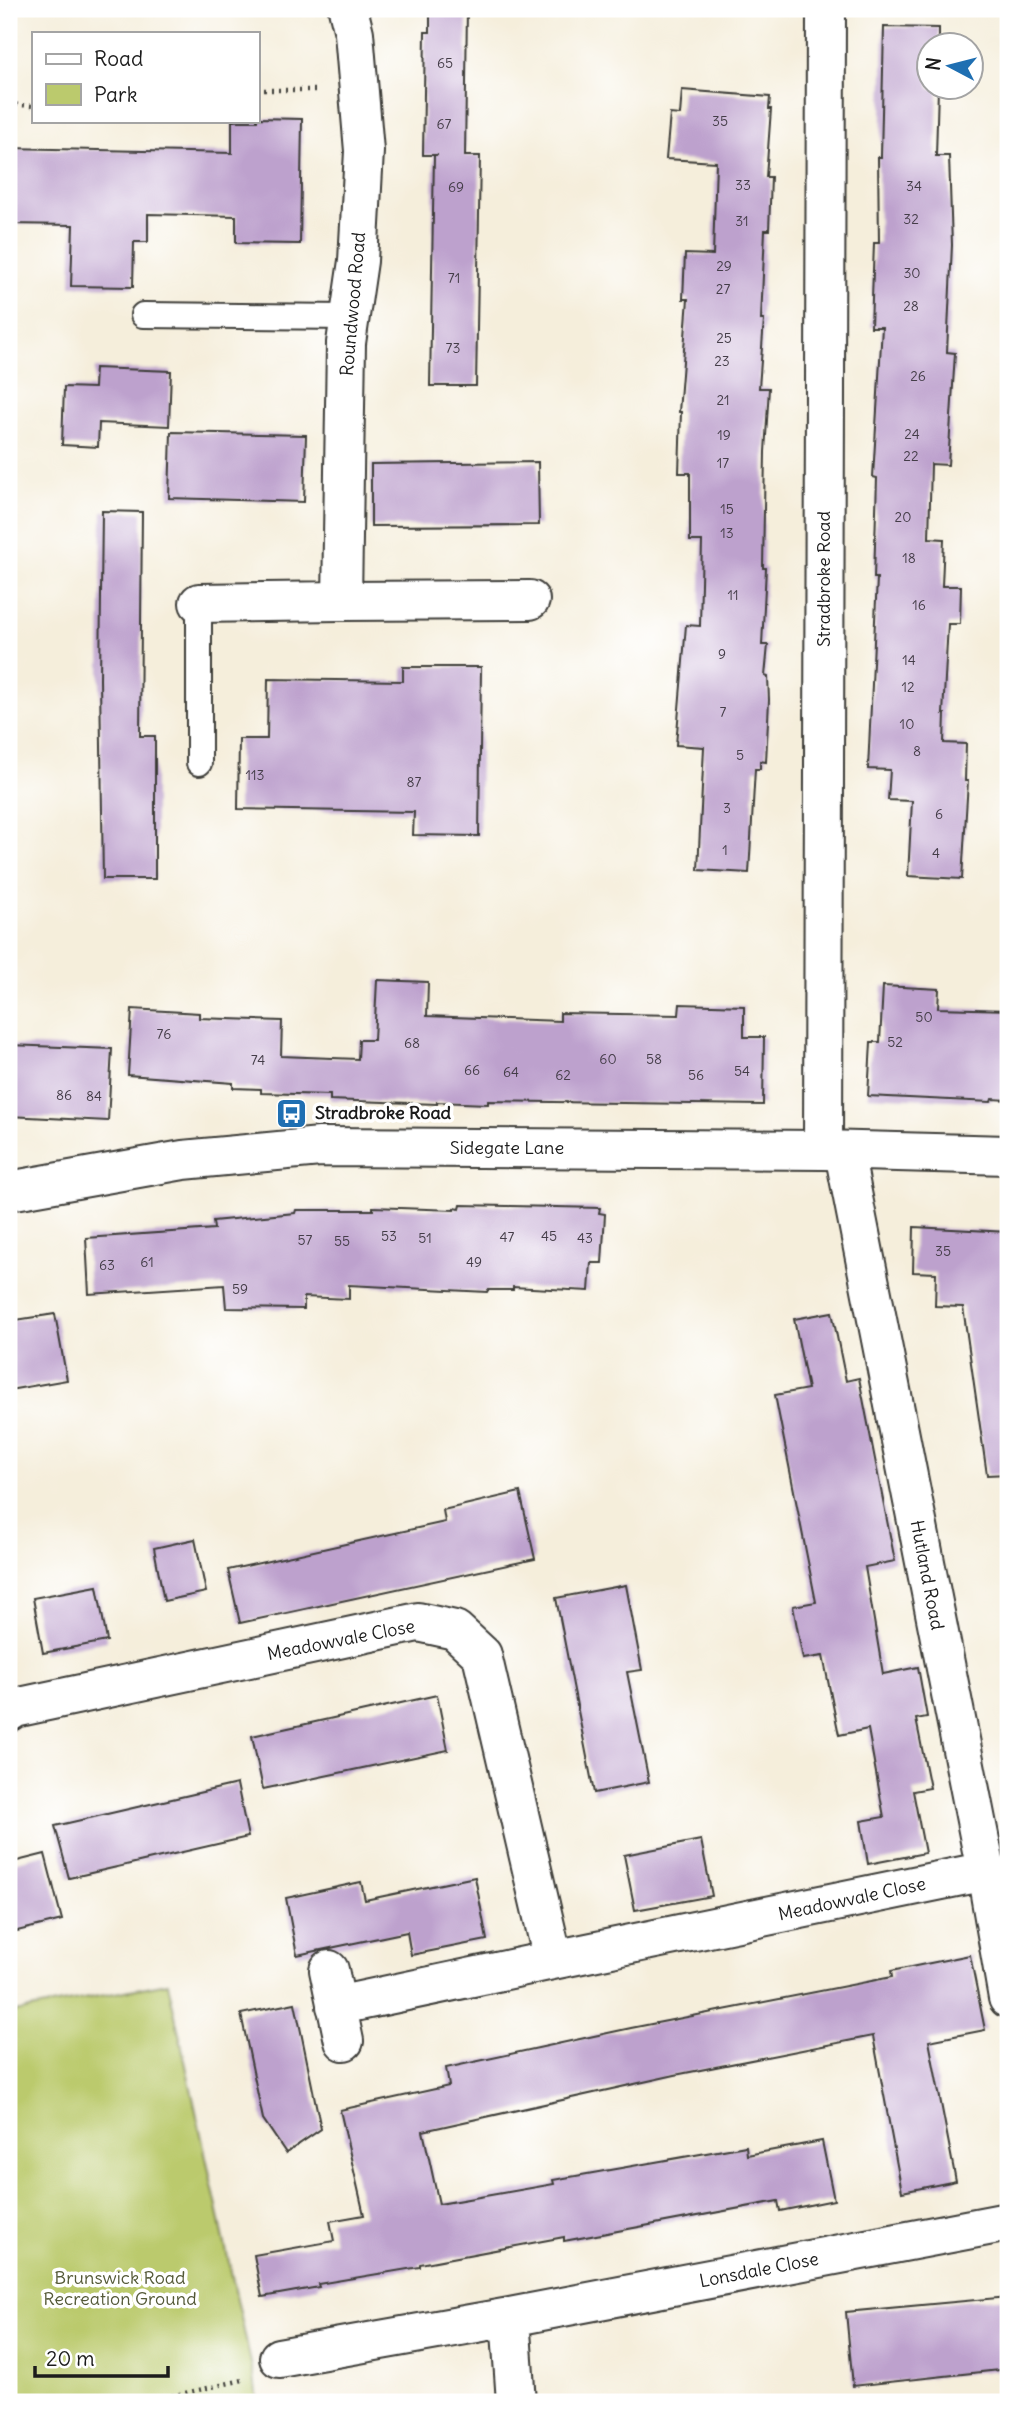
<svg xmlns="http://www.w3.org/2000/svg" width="1017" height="2411" viewBox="0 0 1017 2411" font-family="Delius,sans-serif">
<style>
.green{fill:#bbca6d;stroke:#6c7344;stroke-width:2}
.building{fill:#bda1cd}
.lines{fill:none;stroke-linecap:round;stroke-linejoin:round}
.service-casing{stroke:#3d3c39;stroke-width:28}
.minor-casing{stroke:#3d3c39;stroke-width:42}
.tertiary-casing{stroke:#3d3c39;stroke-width:42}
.path{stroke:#3d3c39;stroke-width:4.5;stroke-dasharray:2 5;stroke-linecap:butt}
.service{stroke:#fff;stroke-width:24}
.minor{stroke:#fff;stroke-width:38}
.tertiary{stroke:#fff;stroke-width:38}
.labels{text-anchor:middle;stroke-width:7;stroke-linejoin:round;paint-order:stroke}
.number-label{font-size:14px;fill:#443d48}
.street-label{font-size:18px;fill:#1c1c1c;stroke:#fff}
.poi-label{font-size:18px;font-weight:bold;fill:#1c1c1c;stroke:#fff;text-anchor:start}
.park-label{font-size:18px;fill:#545938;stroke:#fff}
</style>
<rect width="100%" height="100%" fill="#fff"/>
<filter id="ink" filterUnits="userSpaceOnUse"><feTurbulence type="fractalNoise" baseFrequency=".0143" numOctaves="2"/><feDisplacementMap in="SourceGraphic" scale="14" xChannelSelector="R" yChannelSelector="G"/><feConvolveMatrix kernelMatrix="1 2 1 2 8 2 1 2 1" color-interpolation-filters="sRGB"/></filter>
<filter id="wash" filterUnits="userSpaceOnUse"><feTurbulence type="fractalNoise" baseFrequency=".00686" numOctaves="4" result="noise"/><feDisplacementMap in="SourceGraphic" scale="28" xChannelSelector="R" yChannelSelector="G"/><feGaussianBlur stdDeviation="1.57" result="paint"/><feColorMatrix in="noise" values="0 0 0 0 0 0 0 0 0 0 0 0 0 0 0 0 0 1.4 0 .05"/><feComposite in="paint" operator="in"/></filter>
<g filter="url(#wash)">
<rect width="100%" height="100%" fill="#f5eedb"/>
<!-- green -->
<path class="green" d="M168 1983 254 2377 257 2402H9V2013Z"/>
<g id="blocks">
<!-- building -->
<path class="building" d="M430 9H467L465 156H480L476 386H430L434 155H438H423L425 32H430Z
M884 27 939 28V46H929V88H938L936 156H949L952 245 947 352 955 353 948 465 931 464 929 538 944 539 942 586H961L960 624H948L943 714H945L944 743 966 744 965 781H968L962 879 908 876 912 801 888 800 890 770 868 769 877 578H874L877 478 873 477 882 327H871L874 243H879L878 157H881Z
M682 90 770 97 769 109H771L766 177H771L769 230H765L761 320H764L759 388H769L765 452 763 568H766L762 645H768L765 676 768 677 769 700 766 762 760 761V769H755L749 873 698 870 704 747 676 745 686 625 700 626 702 541H690V473H679L681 412H679L688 299H683L685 254 713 255 716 162 666 159 670 114 680 115Z
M257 118 302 119 300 244 236 243V216L148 214V242H134L133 287 71 286 73 225 9 224V148L232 153V121H257Z
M95 368 171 371 169 426 99 423 98 447 62 445 64 387 94 388Z
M171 432 306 435 304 502 169 498Z
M538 462 539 525 371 526V464Z
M102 511 142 512 140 736H155V879H103L100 679Z
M403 667H481L479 836 413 835 414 812 238 809 239 739H267L268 679 403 681Z
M377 980 428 982 427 1016 560 1021V1013L679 1015 680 1004 744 1006V1037H764L763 1105 488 1101V1104L437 1102V1104L330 1100V1095L261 1093V1089L233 1088V1083L128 1075 132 1009 199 1013V1018L282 1021 281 1056 358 1059 359 1040H374Z
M883 986 939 989 938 1008 1008 1010V1100L992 1099 991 1102 868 1096 871 1042H880Z
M9 1045 112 1049 108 1121 9 1116Z
M461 1205 600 1208 599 1213 605 1214 602 1263H591L589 1291 513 1287V1290H488L487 1292 349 1285V1299L304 1297V1309L226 1308 224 1285 89 1294 86 1238 214 1229 213 1221 295 1213 296 1210H373V1207L454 1210V1208L460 1209Z
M914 1227 1008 1232V1474L987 1475 963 1307 935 1306 936 1273 913 1272Z
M832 1312 846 1381 859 1378 895 1561 865 1567 883 1674 918 1667 927 1717 916 1719 930 1788 913 1791 925 1853 868 1864 861 1821 884 1817 868 1729 839 1735 823 1656 803 1659 793 1606 816 1602 775 1395 808 1389 794 1319Z
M55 1314 67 1380 9 1390V1321Z
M520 1492 535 1559 240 1623 228 1570 445 1522 443 1510Z
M195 1539 206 1592 164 1601 154 1548Z
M626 1585 642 1670 627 1672 649 1782 594 1793 556 1598Z
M97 1586 107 1641 43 1653 33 1598Z
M437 1695 448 1750 263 1789 252 1736Z
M237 1784 248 1837 69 1878 55 1826Z
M701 1840 712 1896 635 1910 624 1855Z
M45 1854 62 1920 9 1933V1863Z
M475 1877 487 1940 411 1955 407 1932 297 1955 286 1898 361 1882 365 1900Z
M970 1955 985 2030 929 2041 956 2181 902 2192 873 2036 675 2075 423 2131 439 2204 554 2184 553 2180 746 2146 747 2155 822 2141 834 2200 780 2211 778 2201 564 2241V2237L420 2264V2267L318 2284 319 2287 262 2297 254 2255 334 2241 330 2221 364 2215 340 2110 449 2086 446 2068 631 2028 892 1977 891 1971Z
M295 2003 321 2129 286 2153 263 2119 241 2014Z
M1008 2297V2369L853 2386 846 2312Z"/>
</g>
</g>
<g filter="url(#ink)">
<use href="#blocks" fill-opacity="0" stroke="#3d3c39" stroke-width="2"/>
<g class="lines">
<defs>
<path id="service" d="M143 315 349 317
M199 603V763"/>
<path id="minor" d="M342 601 530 600
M199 603 342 601 346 343 358 261 364 151 354 33 348 9
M823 1150 826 9
M844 1152 986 1871 1008 1998
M9 1712 15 1708 418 1622 455 1630 482 1655 553 1960 986 1871
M329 1970 344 2041
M336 2006 553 1960
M510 2317 516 2402
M279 2358 510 2317 1008 2222"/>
<path id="tertiary" d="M9 1191 183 1160 320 1147 823 1150 1008 1155"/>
</defs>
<!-- service casing -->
<use href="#service" class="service-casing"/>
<!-- minor casing -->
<use href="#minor" class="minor-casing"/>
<!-- tertiary casing -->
<use href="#tertiary" class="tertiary-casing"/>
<!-- path -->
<path class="path" d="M257 90H317
M9 104 33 106
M152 2402 154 2400 243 2380"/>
<!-- service -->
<use href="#service" class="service"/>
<!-- minor -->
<use href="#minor" class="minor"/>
<!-- tertiary -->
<use href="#tertiary" class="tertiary"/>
</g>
</g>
<!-- icons -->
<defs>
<symbol id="bus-square" viewBox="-11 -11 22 22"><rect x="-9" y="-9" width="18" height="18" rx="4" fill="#1f6fb2" stroke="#fff"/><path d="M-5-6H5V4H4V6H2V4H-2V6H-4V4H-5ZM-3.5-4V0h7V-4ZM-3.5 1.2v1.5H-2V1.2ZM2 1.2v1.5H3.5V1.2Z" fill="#fff"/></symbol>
</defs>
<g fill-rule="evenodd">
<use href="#bus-square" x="274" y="1096" width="35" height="35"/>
</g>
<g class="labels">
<!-- number labels -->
<g class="number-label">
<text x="445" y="68">65</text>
<text x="720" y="126">35</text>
<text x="444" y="129">67</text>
<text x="743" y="190">33</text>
<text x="914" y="191">34</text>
<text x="456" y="192">69</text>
<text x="911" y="224">32</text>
<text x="742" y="226">31</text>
<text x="724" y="271">29</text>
<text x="912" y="278">30</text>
<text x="454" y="283">71</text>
<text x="723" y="294">27</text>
<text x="911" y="311">28</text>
<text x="724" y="343">25</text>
<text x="453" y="353">73</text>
<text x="722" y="366">23</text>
<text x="918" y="381">26</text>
<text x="723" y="405">21</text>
<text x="912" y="439">24</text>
<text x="724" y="440">19</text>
<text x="911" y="461">22</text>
<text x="723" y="468">17</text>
<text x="727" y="514">15</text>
<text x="903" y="522">20</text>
<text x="727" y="538">13</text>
<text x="909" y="563">18</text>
<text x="733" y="600">11</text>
<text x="919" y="610">16</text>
<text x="722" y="659">9</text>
<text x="909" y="665">14</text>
<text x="908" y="692">12</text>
<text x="723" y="717">7</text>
<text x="907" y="729">10</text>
<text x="917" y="756">8</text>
<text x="740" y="760">5</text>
<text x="255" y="780">113</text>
<text x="414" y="787">87</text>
<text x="727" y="813">3</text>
<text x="939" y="819">6</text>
<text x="725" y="855">1</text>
<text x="936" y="858">4</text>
<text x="924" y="1022">50</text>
<text x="164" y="1039">76</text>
<text x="895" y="1047">52</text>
<text x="412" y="1048">68</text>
<text x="608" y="1064">60</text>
<text x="654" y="1064">58</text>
<text x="258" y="1065">74</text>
<text x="472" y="1075">66</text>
<text x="742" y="1076">54</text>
<text x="511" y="1077">64</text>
<text x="563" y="1080">62</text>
<text x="696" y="1080">56</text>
<text x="64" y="1100">86</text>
<text x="94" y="1101">84</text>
<text x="389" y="1241">53</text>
<text x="549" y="1241">45</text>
<text x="507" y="1242">47</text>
<text x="425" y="1243">51</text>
<text x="585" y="1243">43</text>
<text x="305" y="1245">57</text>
<text x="342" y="1246">55</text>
<text x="943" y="1256">35</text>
<text x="147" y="1267">61</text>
<text x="474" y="1267">49</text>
<text x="107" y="1270">63</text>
<text x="240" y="1294">59</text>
</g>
<!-- street labels -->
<g class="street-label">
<text transform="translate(353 304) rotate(-85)" y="6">Roundwood Road</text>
<text transform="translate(824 579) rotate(-90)" y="6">Stradbroke Road</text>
<text x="507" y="1154">Sidegate Lane</text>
<text transform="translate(927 1575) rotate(79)" y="6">Hutland Road</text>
<text transform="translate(341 1640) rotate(-11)" y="6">Meadowvale Close</text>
<text transform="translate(852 1899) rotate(-12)" y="6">Meadowvale Close</text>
<text transform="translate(759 2270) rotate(-11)" y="6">Lonsdale Close</text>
</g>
<!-- poi labels -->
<g class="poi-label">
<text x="315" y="1119">Stradbroke Road</text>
</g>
<!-- park labels -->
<g class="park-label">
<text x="120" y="2284">Brunswick Road<tspan x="120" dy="21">Recreation Ground</tspan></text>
</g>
</g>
<!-- margin -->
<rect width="1017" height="2411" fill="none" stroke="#fff" stroke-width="35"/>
<!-- legend -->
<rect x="32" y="32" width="228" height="91" fill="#ffffff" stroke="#a4a4a4" stroke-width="2"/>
<rect x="46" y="54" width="35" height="10" fill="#ffffff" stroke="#a4a4a4" stroke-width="2"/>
<text x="94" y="66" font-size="21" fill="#1c1c1c">Road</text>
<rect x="46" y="84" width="35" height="21" fill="#bbca6d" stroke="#a4a4a4" stroke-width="2"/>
<text x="94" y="102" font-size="21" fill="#1c1c1c">Park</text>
<!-- north arrow -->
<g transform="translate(950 66) rotate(277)"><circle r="33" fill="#ffffff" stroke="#a4a4a4" stroke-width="2"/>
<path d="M0-5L12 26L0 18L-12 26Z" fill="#1f6fb2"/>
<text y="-10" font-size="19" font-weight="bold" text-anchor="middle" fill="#1c1c1c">N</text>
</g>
<!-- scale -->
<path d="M35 2366v10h133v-10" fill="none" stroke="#1c1c1c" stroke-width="3.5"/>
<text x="46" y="2366" font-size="21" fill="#1c1c1c" stroke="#ffffff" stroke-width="5" paint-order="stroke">20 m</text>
</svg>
